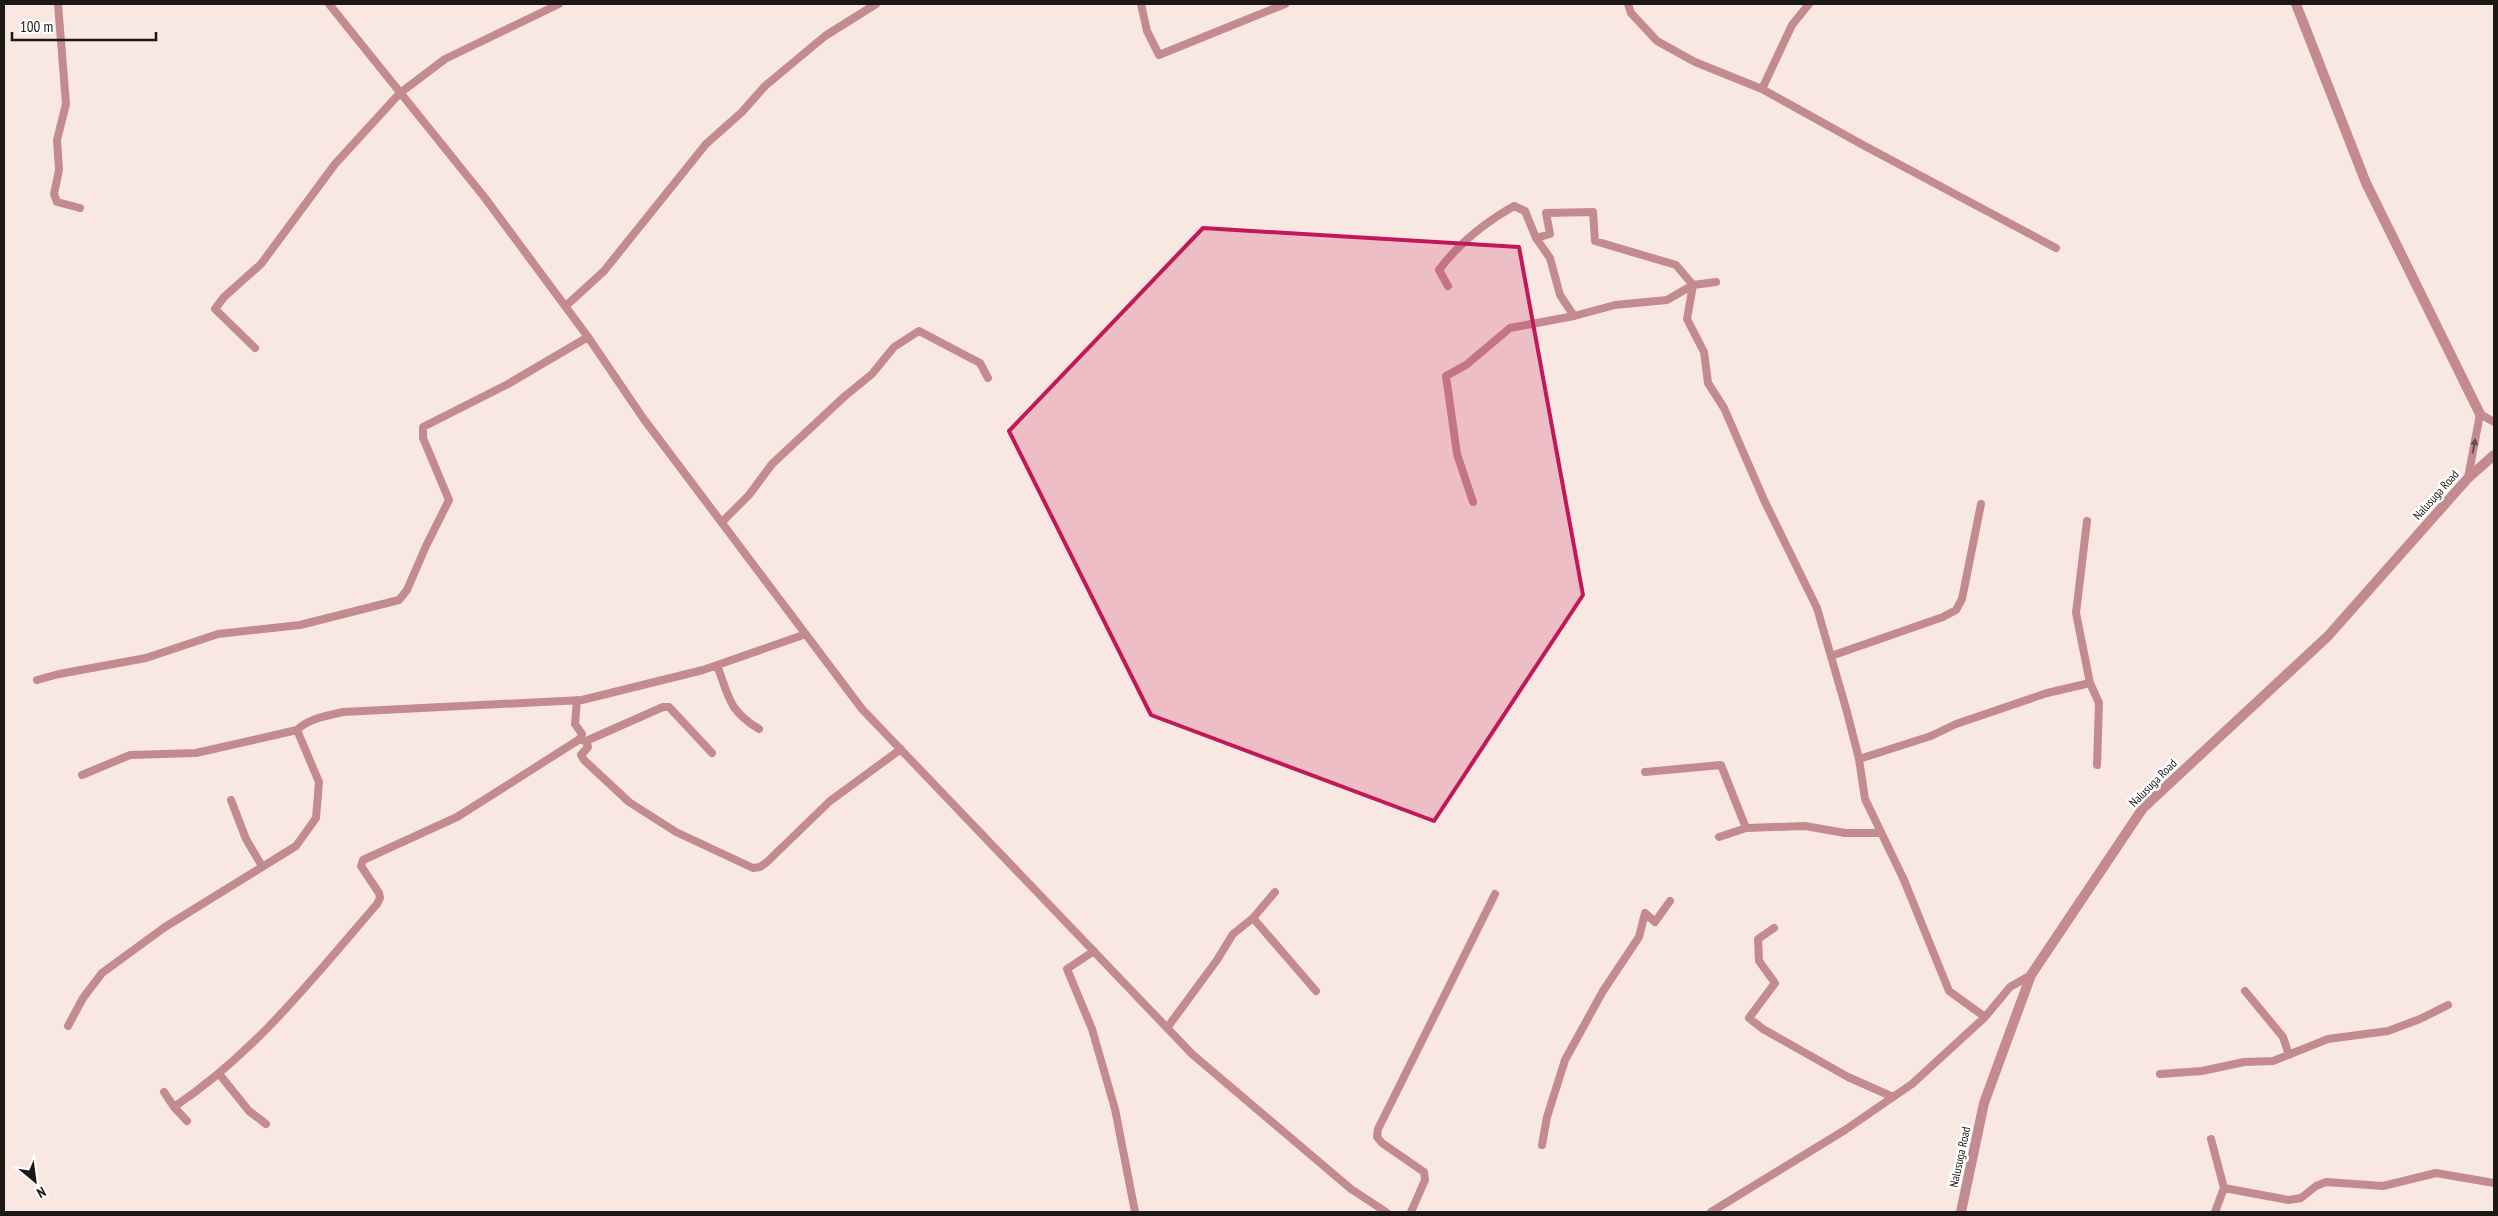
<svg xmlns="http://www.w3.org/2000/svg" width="2498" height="1216" viewBox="0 0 2498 1216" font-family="'PT Sans Narrow',sans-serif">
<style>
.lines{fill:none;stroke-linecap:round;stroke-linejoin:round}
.minor{stroke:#c38b90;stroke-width:8}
.tertiary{stroke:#c38b90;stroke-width:10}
.oneway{fill:#684c4c}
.marked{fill:#c2185b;fill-opacity:0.2;stroke:#c2185b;stroke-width:4;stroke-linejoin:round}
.labels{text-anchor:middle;stroke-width:5;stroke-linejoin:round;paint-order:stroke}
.street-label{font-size:12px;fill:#1d1815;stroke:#fff}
</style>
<rect width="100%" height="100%" fill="#f9e8e1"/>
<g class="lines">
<!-- minor -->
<path class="minor" d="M58 4 66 104 57 140 59 170 54 194 57 202 80 208
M329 4 485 198 588 337 643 418 862 709 1192 1054 1351 1189 1386 1212
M1141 4 1147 31 1159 55 1285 4
M1628 4 1631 13 1657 41 1695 62 1762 89 1863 145 2056 248
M1762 89 1792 25 1809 4
M1716 282 1693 285 1687 319 1704 352 1708 383 1724 408 1764 500 1817 608 1847 712 1859 759 1865 799 1904 880 1949 991 1985 1017
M1448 286 1439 270C1459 243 1484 223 1514 206L1525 211 1536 238 1550 234 1546 213 1593 212 1595 241 1676 265 1693 285 1667 300 1615 305 1574 316 1560 295 1550 258 1536 238
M569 303 604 271 706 144 742 112 765 86 825 36 876 4
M255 348 215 309 224 297 261 264 335 164 400 93 445 59 559 4
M2468 478 2480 414 2494 422
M1473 502 1457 454 1446 376 1466 365 1510 328 1574 316
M2087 521 2076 613 2090 683
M722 522 749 495 772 464 845 396 872 374 894 347 919 331 980 363 988 378
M1831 656 1943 617 1956 610 1962 599 1981 504
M717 665C729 697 728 710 759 729
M37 680 59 674 146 658 218 634 300 625 399 600 407 590 426 546 449 500 423 438V427L508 384 588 337
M582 740 586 741 663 707H669L712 753
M586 741 588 747 581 755 584 760 629 802 676 832 753 868 760 867 767 862 830 801 901 749
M1859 759 1931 736 1956 724 2047 693 2090 683 2099 703 2097 765
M1645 772 1721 765 1746 828
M82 775 130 755 196 753 297 730C309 718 327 716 343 712L582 700 703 670 806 634
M231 800 246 839 262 866
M1719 837 1746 828 1805 826 1845 833H1879
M1253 918 1316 991
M1774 928 1758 939 1759 961 1775 983 1749 1018 1763 1029 1848 1077 1893 1097
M1094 951 1067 969 1092 1029 1115 1109 1135 1212
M2245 991 2283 1037 2289 1055
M68 1026 83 998 102 973 165 927 296 846 316 818 319 782 297 730
M1167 1028 1217 960 1233 934 1253 918 1275 892
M2160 1074 2202 1071 2244 1062 2273 1061 2328 1039 2388 1031 2420 1019 2448 1005
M220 1075 249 1111 266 1124
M164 1092 174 1107C255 1053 314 977 377 904L380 898 379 893 361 866 363 860 457 817 580 739 582 734 575 724 577 700
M174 1107 187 1121
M2211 1139 2224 1188 2215 1212
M1542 1145 1547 1117 1565 1060 1603 991 1639 937 1645 913 1655 922 1670 901
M2224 1188 2289 1200 2301 1198 2316 1186 2326 1182 2383 1186 2436 1173 2494 1183
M1411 1212 1425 1180 1424 1172 1382 1143 1377 1137 1378 1129 1495 894
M1711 1212 1845 1130 1912 1084 1985 1017 2010 987 2031 975"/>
<!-- tertiary -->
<path class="tertiary" d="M2296 4 2366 183 2480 414
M1961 1212 1984 1103 2031 975 2143 808 2328 636 2468 478 2494 455"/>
</g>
<!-- one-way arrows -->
<defs><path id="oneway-solid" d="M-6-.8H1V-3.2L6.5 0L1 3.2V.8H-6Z" transform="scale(1.25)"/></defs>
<use class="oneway" href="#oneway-solid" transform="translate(2474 446) rotate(-79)"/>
<!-- marked area -->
<path class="marked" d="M1203 228 1519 247 1583 595 1434 821 1151 715 1009 431Z"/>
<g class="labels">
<!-- street labels -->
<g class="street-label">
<text transform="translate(2436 495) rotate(-48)" y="4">Nalusuga Road</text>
<text transform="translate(2153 783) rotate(-45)" y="4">Nalusuga Road</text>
<text transform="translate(1960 1157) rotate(-78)" y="4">Nalusuga Road</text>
</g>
</g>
<!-- border -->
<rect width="2498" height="1216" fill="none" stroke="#1d1815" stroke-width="10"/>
<!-- north arrow -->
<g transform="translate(35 1181) rotate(151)" stroke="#ffffff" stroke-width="4" paint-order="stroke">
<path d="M0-4L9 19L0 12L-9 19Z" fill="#1d1815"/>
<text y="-8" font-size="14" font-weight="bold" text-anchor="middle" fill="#1d1815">N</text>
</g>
<!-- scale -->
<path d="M12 32v8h144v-8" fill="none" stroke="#1d1815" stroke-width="2.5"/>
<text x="20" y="32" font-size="15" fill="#1d1815" stroke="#ffffff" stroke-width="4" paint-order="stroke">100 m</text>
</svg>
